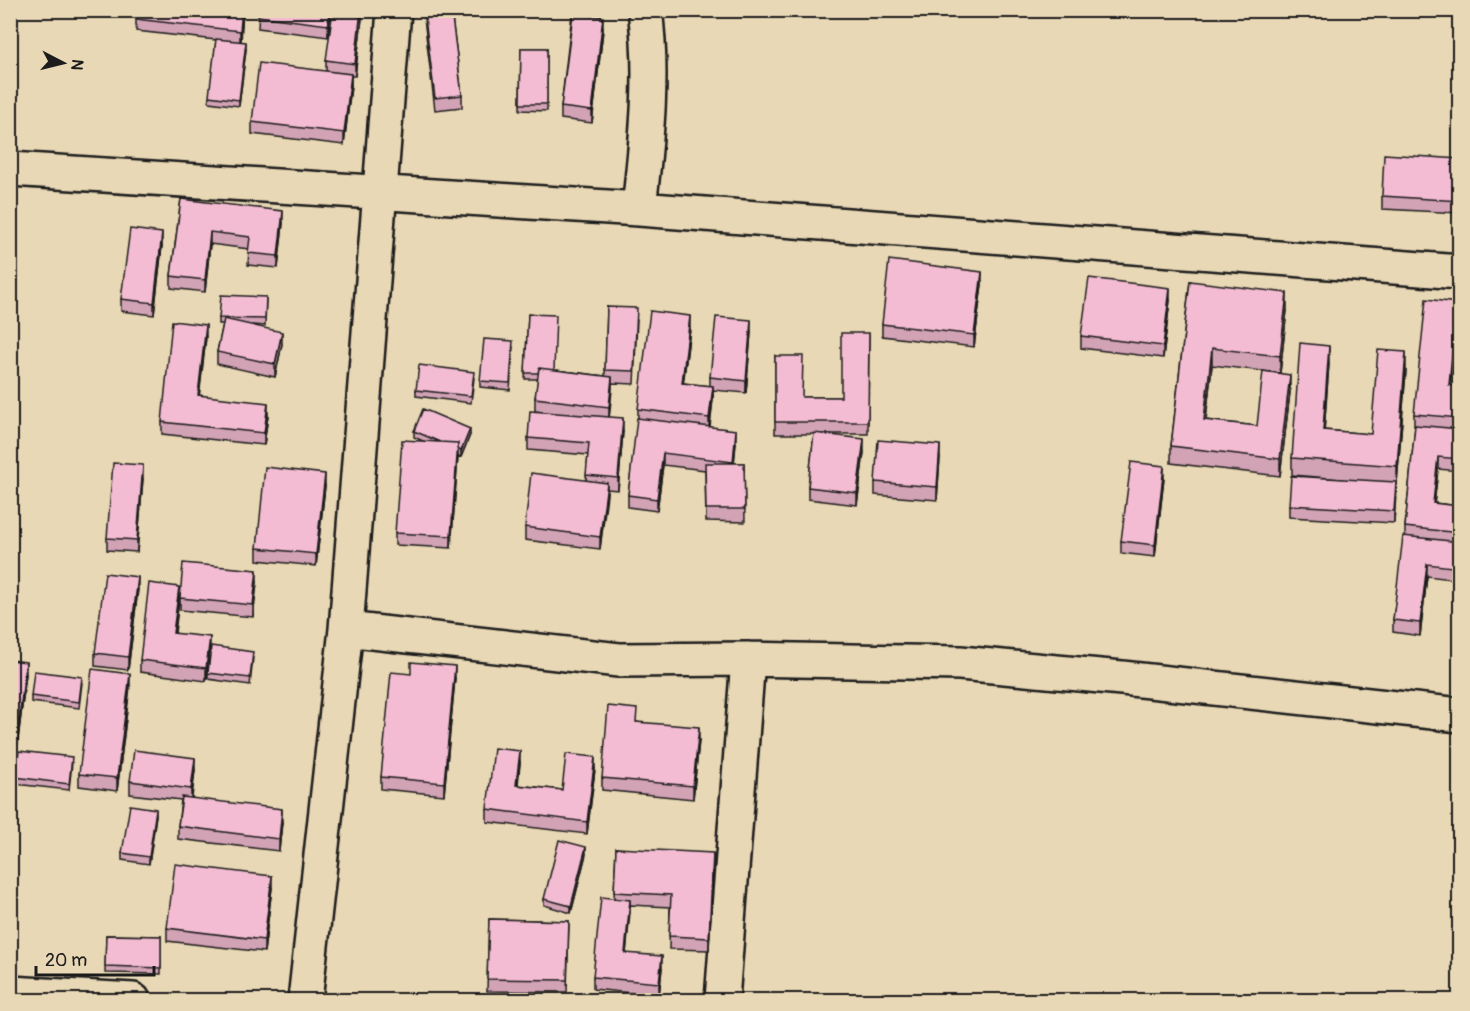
<svg xmlns="http://www.w3.org/2000/svg" width="1470" height="1011" viewBox="0 0 1470 1011" font-family="Pangolin,sans-serif">
<style>
.lines{fill:none;stroke-linecap:round;stroke-linejoin:round}
.minor-casing{stroke:#1c1c1c;stroke-width:38}
.minor{stroke:#e9d8b5;stroke-width:33}
.wall{fill:#d2a2b5;stroke:#1c1c1c;stroke-width:1.5}
.shaded-wall{fill:#ab8493;stroke:#1c1c1c;stroke-width:1.5}
.building{fill:#f4bcd2;stroke:#1c1c1c;stroke-width:1.5}
</style>
<rect width="100%" height="100%" fill="#e9d8b5"/>
<filter id="ink" filterUnits="userSpaceOnUse"><feTurbulence type="fractalNoise" baseFrequency=".0167" numOctaves="2"/><feDisplacementMap in="SourceGraphic" scale="12" xChannelSelector="R" yChannelSelector="G"/><feConvolveMatrix kernelMatrix="1 2 1 2 8 2 1 2 1" color-interpolation-filters="sRGB"/></filter>
<g filter="url(#ink)">
<g class="lines">
<defs>
<path id="minor" d="M10 169 639 209 1460 272
M639 209C646 143 654 77 645 10
M346 629 619 660 748 659 960 663 1122 678 1460 715
M10 993 133 1000
M305 1000 346 629 394 10
M722 1000 748 659"/>
</defs>
<!-- minor casing -->
<use href="#minor" class="minor-casing"/>
<!-- minor -->
<use href="#minor" class="minor"/>
</g>
<!-- wall -->
<path class="wall" d="M243 10 241 42 246 49 239 106 209 102 216 40 136 31V19Z
M259 10H331L328 37 258 28Z
M363 10 355 76H351V86L344 145 252 134V122L326 71V60Z
M423 10H451L462 95V107L435 110Z
M544 10H602L601 17 603 30 592 123 561 119V107L572 14Z
M521 48H547V111L520 110Z
M1460 159V213L1382 209V196Z
M181 199 283 223 278 268 248 265 249 249 210 244 205 292 171 288V276Z
M162 246 154 315 121 311V299Z
M1190 281 1287 310 1280 373 1212 365 1206 420 1257 426 1290 392 1280 476 1171 463V446Z
M982 284 974 347 882 336V324Z
M266 297 265 326 252 325 282 344 275 377 217 364V352L223 324H219V318Z
M1170 300 1163 358 1081 348V336Z
M607 307 637 320 634 384 612 383 609 417 623 431 618 490 607 489 600 549 525 540V527L586 480 588 455 528 450V438L554 413 535 411V398L538 379H525L528 314 555 370 605 376Z
M1457 315 1450 386 1460 387V471L1438 469 1434 503 1460 506V580L1427 576 1420 636 1393 632V620L1405 536V527L1415 426H1414V414Z
M690 328 683 383 710 386V377L751 332 746 393 713 390V399L710 427 736 443 734 463H744L745 522 706 521 705 470 663 465 657 511 628 507V495L638 418V409Z
M1460 330V370H1457Z
M869 333 868 434H822L864 452 857 505 808 499V487L814 434H775V356L802 397H841Z
M206 337 199 395 268 415 264 445 162 434V422Z
M513 348 510 390 480 387V381Z
M1329 363 1324 430 1371 434 1406 370 1397 483H1396L1394 523 1289 517V505L1341 479 1292 475V458Z
M474 378 471 403 416 396V390Z
M414 431 470 435 461 457 458 456 451 548 395 545V533L423 441 414 437Z
M940 457 937 500 875 495V482Z
M143 478 137 552 107 550V538Z
M1164 478 1155 557 1121 553V541Z
M325 486 316 566 257 560V548Z
M257 582 253 617 180 610V598Z
M138 589 128 670 95 666V653Z
M179 599 175 633 210 649 206 681 140 672V660Z
M253 658 250 685 208 679V673Z
M10 660 26 674 15 764 10 763Z
M411 674 455 678 444 795 381 789V777Z
M82 683 79 708 31 702V696Z
M130 686 117 791 79 786V774Z
M637 722 699 740 693 799 602 790V778Z
M72 763 69 790 15 784V777Z
M520 763 518 785 562 790 595 769 587 834 487 822V809Z
M195 770 192 798 282 822 279 851 178 839V826L181 800 130 794V781Z
M156 815 149 864 122 860V853Z
M616 848 713 865 709 950 669 949 670 907 630 905 626 953 662 968 659 996 593 989V977L614 898Z
M586 854 571 913 544 905V899Z
M272 888 264 952 167 941V928Z
M489 919 569 921 567 992 487 991Z
M106 935 161 936V974L105 973Z"/>
<!-- shaded-wall -->
<path class="shaded-wall" d="M242 10H243L240 43V31Z
M329 10H331L328 37V25Z
M361 10H363L355 76V64Z
M603 17V30L592 123V111Z
M246 42V49L239 106V100Z
M351 74V86L344 145V133Z
M283 211V223L278 268V256Z
M210 232V244L205 292V280Z
M162 233V246L154 315V303Z
M982 272V284L974 347V335Z
M1170 288V300L1163 358V346Z
M1287 293V310L1280 373V356Z
M1457 303V315L1449 398V385Z
M690 316V328L682 395V383Z
M751 320V332L746 393V381Z
M206 325V337L198 407V395Z
M282 332V344L275 377V364Z
M1329 346V363L1323 447V430Z
M1212 348V365L1204 437V420Z
M1406 352V370L1397 483V466Z
M1290 375V392L1280 476V459Z
M612 377V390L609 420V407Z
M713 386V399L709 430V418Z
M268 403V415L264 445V433Z
M623 418V431L618 490V478Z
M470 429V435L461 457V451Z
M736 430V443L733 474V462Z
M864 439V452L857 505V493Z
M458 443V455L451 548V536Z
M940 445V457L937 500V487Z
M663 453V465L657 511V499Z
M1438 457V469L1433 515V503Z
M143 465V478L137 552V540Z
M1164 466V478L1155 557V545Z
M325 474V486L316 566V554Z
M1396 482V494L1394 523V511Z
M607 483V495L600 549V537Z
M1427 564V576L1420 636V623Z
M257 570V582L253 617V605Z
M138 577V589L128 670V657Z
M179 587V599L173 645V633Z
M210 637V649L206 681V668Z
M26 662V674L15 764V751Z
M455 666V678L444 795V783Z
M130 674V686L117 791V778Z
M699 727V740L693 799V786Z
M520 751V763L516 797V785Z
M595 757V769L587 834V822Z
M195 758V770L191 801V789Z
M156 809V815L149 864V857Z
M282 809V822L279 851V839Z
M586 847V854L571 913V906Z
M713 853V865L709 950V938Z
M272 876V888L264 952V940Z
M630 900V912L625 965V953Z
M662 956V968L659 996V983Z"/>
<!-- building -->
<path class="building" d="M137 10H242L240 31 136 19Z
M259 10H329L328 25 258 16Z
M333 10H361L355 64 326 60Z
M424 10H451L462 95 435 98Z
M573 14 603 17 592 111 561 107Z
M216 39 246 42 239 100 209 96Z
M521 48H547V104H520Z
M259 63 351 74 344 133 252 122Z
M1384 154 1460 159V201L1382 196Z
M181 199 283 211 278 256 248 253 250 237 210 232 205 280 171 276Z
M130 229 162 233 154 303 121 299Z
M889 260 982 272 974 335 882 324Z
M1089 278 1170 288 1163 346 1081 336Z
M1190 281 1287 293 1280 356 1212 348 1204 420 1257 426 1263 371 1290 375 1280 459 1171 446Z
M221 295 266 297 265 319 219 318Z
M1426 299 1457 303 1449 385 1460 387V418L1414 414Z
M607 307 637 308 634 371 605 370Z
M650 311 690 316 682 383 713 386 709 418 638 409Z
M528 314 556 315 554 370 539 368 538 373H525Z
M716 317 751 320 746 381 710 377Z
M224 319 282 332 275 364 217 352Z
M172 321 206 325 198 395 268 403 264 433 162 422Z
M1460 330V358L1457 357Z
M841 333H869L868 422H775V356H803L802 397H841Z
M484 339 513 341 510 383 480 381Z
M1300 343 1329 346 1323 430 1371 434 1378 350 1406 352 1397 466 1292 458Z
M419 365 474 372 471 396 416 390Z
M539 368 612 377 609 407 535 398Z
M423 409 470 429 461 451 458 449V443L440 442 414 431Z
M530 411 623 418 618 478 586 475 589 443 528 438Z
M637 418 736 430 733 462 663 453 657 499 628 495Z
M1415 425 1460 429V459L1438 457 1433 503 1460 506V533L1405 527Z
M814 433 864 439 857 493 808 487Z
M402 440 458 443 451 536 395 533Z
M878 440 940 445 937 487 875 482Z
M1131 462 1164 466 1155 545 1121 541Z
M113 463 143 465 137 540 107 538Z
M705 463H744L745 509H706Z
M265 467 325 474 316 554 257 548Z
M531 473 607 483 600 537 525 527Z
M1291 476 1396 482 1394 511 1289 505Z
M1403 536 1460 542V568L1427 564 1420 623 1393 620Z
M183 563 257 570 253 605 180 598Z
M105 573 138 577 128 657 95 653Z
M149 583 179 587 173 633 210 637 206 668 140 660Z
M211 646 253 652 250 678 208 673Z
M10 660 26 662 15 751H10Z
M411 662 455 666 444 783 381 777 391 672 411 674Z
M92 669 130 674 117 778 79 774Z
M34 671 82 677 79 702 31 696Z
M608 706 637 709 636 722 699 727 693 786 602 778Z
M494 748 520 751 516 785 562 790 566 754 595 757 587 822 487 809Z
M134 750 195 758 191 789 130 781Z
M19 751 72 757 69 784 15 777Z
M182 797 282 809 279 839 178 826Z
M130 805 156 809 149 857 122 853Z
M559 840 586 847 571 906 544 899Z
M616 848 713 853 709 938 669 936 671 895 614 892Z
M175 864 272 876 264 940 167 928Z
M601 897 630 900 625 953 662 956 659 983 593 977Z
M489 919 569 921 567 980 487 979Z
M106 935 161 936V968L105 966Z"/>
</g>
<!-- margin -->
<rect width="1470" height="1011" fill="none" stroke="#e9d8b5" stroke-width="36"/>
<rect x="18" y="18" width="1434" height="975" fill="none" stroke="#1c1c1c" stroke-width="2" filter="url(#ink)"/>
<!-- north arrow -->
<g transform="translate(63 63) rotate(97)" stroke="#e9d8b5" stroke-width="4.5" paint-order="stroke">
<path d="M0-4.5L10 22L0 15L-10 22Z" fill="#1c1c1c"/>
<text y="-9" font-size="16" font-weight="bold" text-anchor="middle" fill="#1c1c1c">N</text>
</g>
<!-- scale -->
<path d="M36 966v9h118v-9" fill="none" stroke="#1c1c1c" stroke-width="3"/>
<text x="45" y="966" font-size="18" fill="#1c1c1c" stroke="#e9d8b5" stroke-width="4.5" paint-order="stroke">20 m</text>
</svg>
